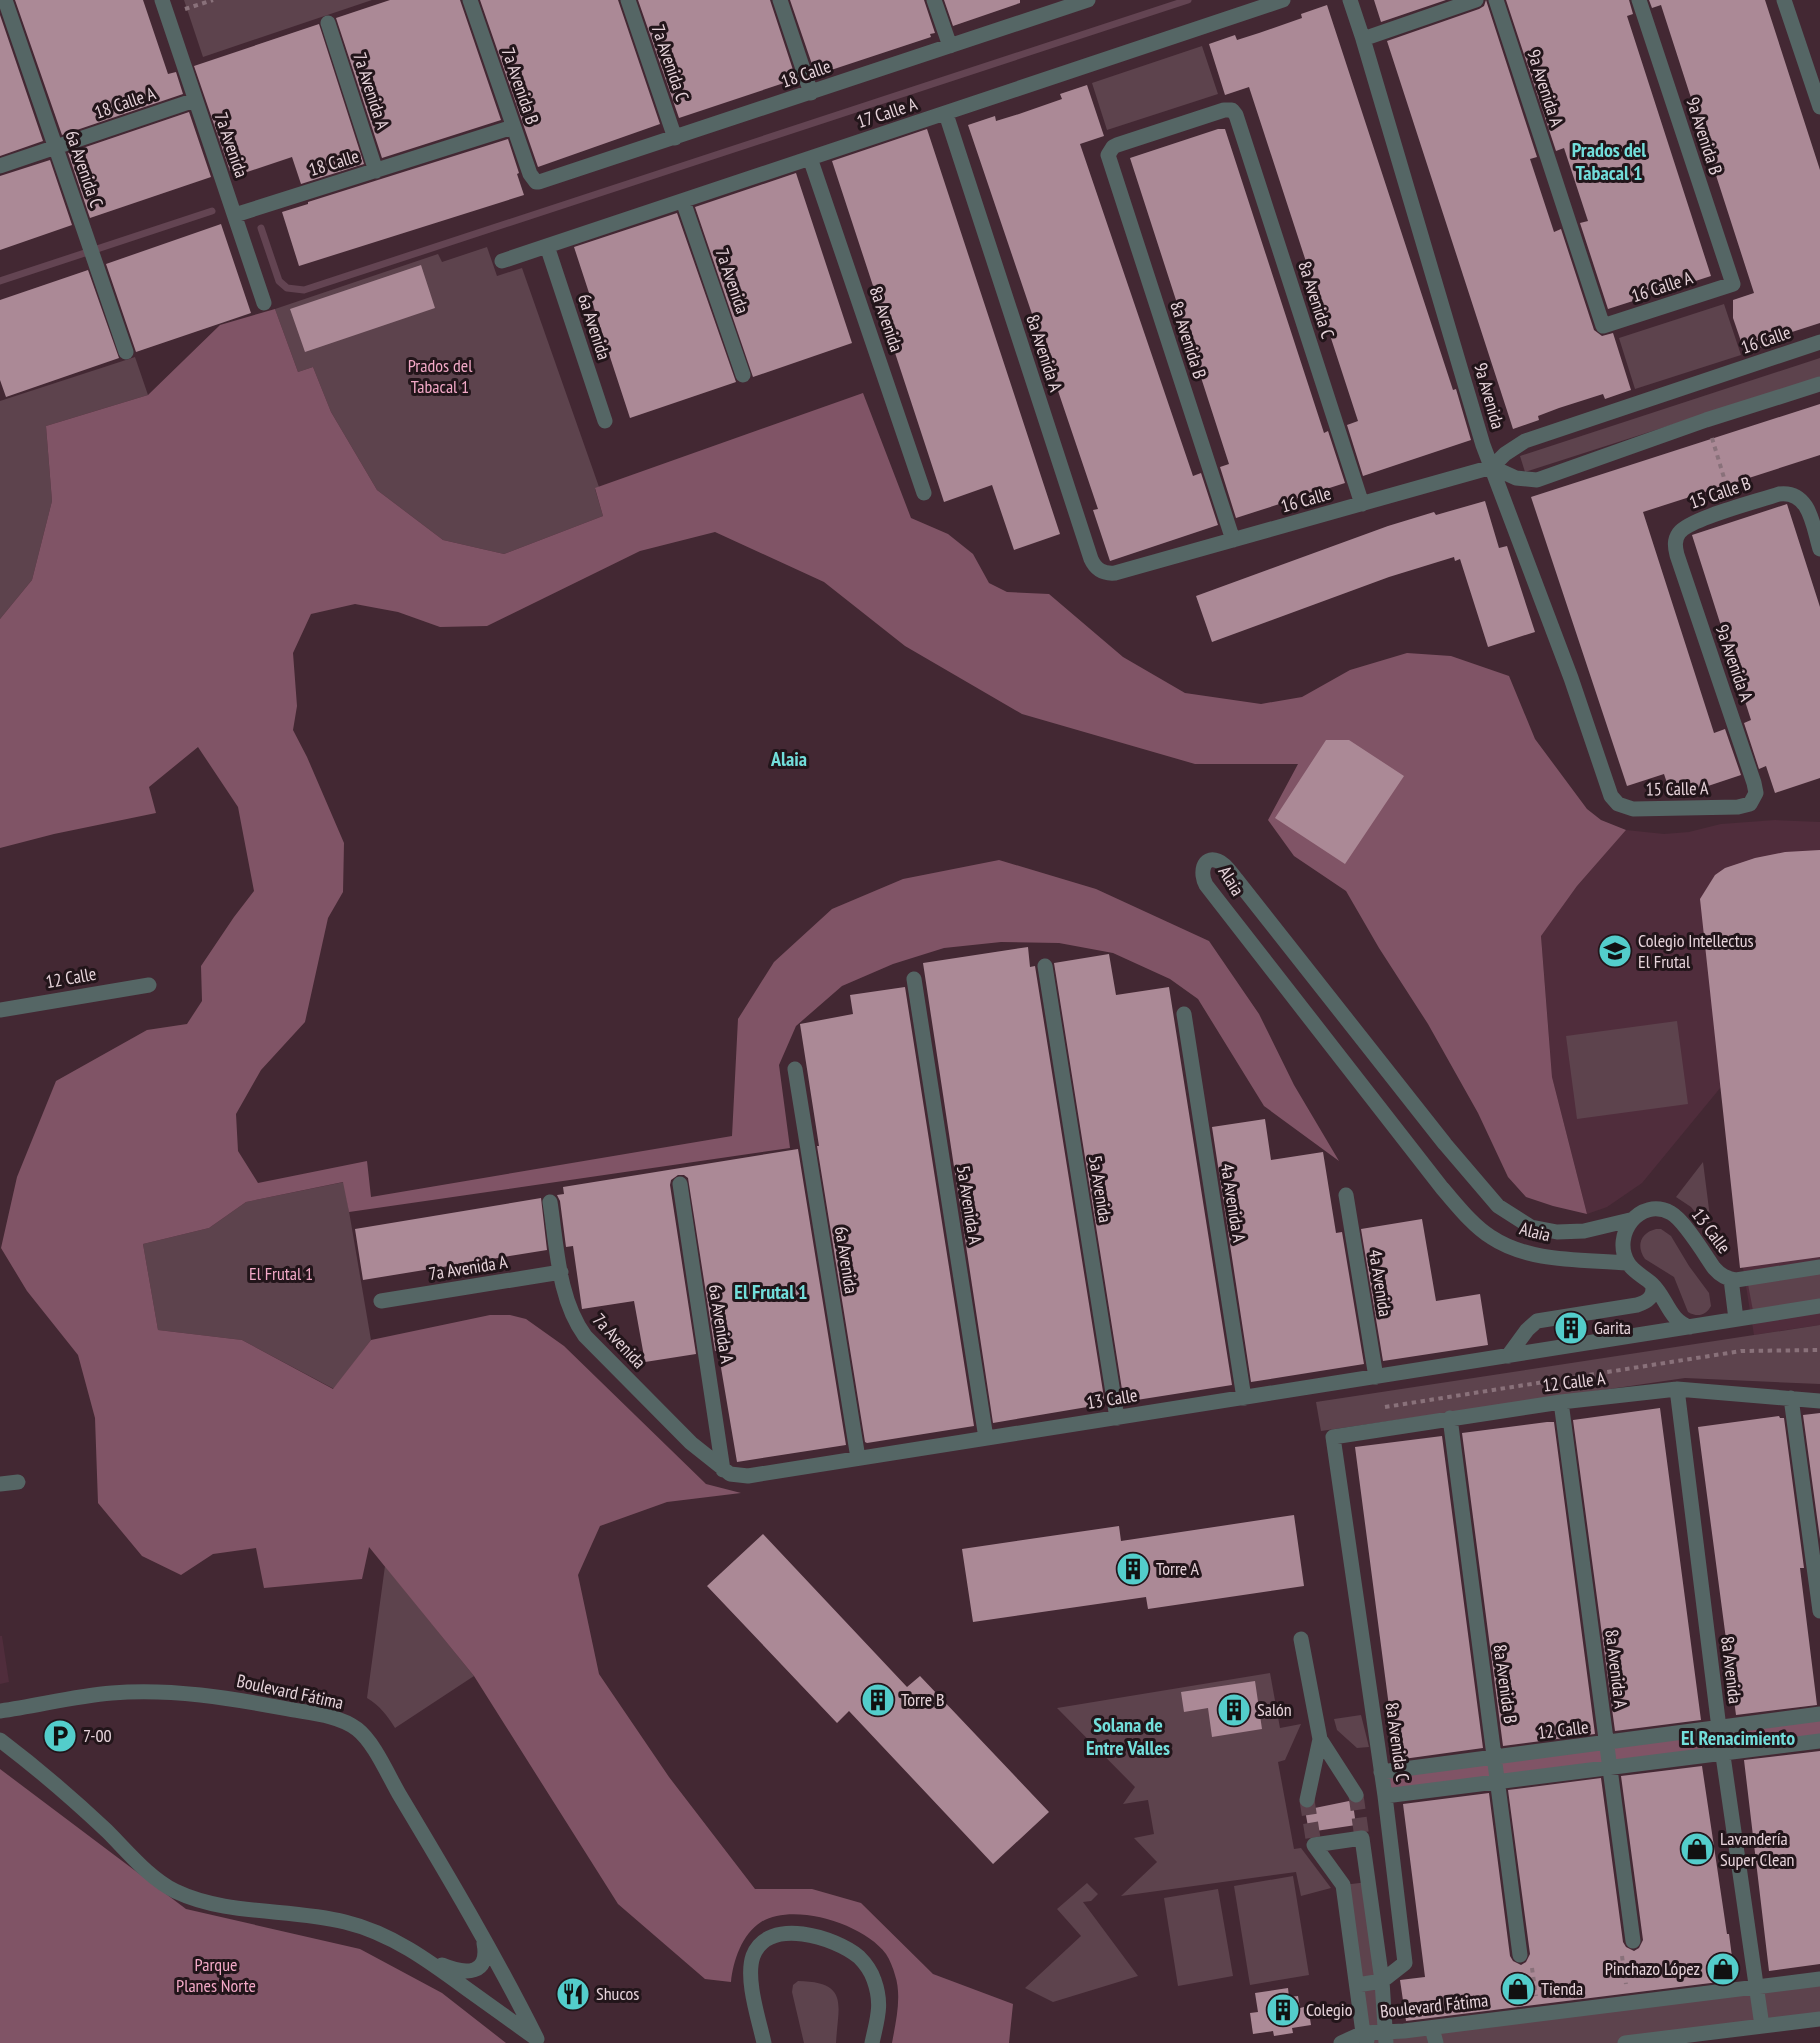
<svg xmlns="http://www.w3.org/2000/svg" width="1820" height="2043" viewBox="0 0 1820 2043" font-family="'PT Sans Narrow',sans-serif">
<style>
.built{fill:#502d3c}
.green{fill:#5d434d}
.forest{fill:#805466}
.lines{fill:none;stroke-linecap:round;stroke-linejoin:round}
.stream{stroke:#634452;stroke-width:7}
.building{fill:#ab8996}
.street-tunnel{stroke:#5c424c;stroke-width:15;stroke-dasharray:15 8;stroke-linecap:butt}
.path{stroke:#89717a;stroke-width:4;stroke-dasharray:4.5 4.5;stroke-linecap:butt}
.street{stroke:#556665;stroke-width:15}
.labels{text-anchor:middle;stroke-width:6;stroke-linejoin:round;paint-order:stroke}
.street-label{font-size:18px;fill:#e7d4db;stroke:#22151a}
.park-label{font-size:18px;fill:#f3a9c7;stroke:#22151a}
.poi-label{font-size:18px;fill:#e7d4db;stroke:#22151a;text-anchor:start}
.neighbourhood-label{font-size:20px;font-weight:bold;fill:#72dedb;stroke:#22151a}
</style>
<rect width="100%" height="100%" fill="#432833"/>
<!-- built -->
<path class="built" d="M1775 820 1820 822V1325L1754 1335 1743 1268 1721 1087 1642 1183 1607 1207 1587 1214 1552 1077 1541 935 1577 886 1626 830 1664 834 1689 832 1721 824Z
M0 1636H2L9 1682 0 1684Z"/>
<!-- green -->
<path class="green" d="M184 0H372L203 57Z
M1202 46 1218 94 1107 130 1092 83Z
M487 247 497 276 522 268 599 487 595 489 603 516 504 554 443 540 377 490 331 412 313 367 298 372 275 309 438 254 442 262Z
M1724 304 1741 355 1635 389 1619 338Z
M135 357 148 395 46 426 52 501 32 580 0 619V401Z
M1820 358V377L1525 472 1520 456Z
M1677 1021 1688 1104 1577 1119 1566 1036Z
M1703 1162 1712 1233 1691 1207 1676 1197Z
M344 1182 371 1340 334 1389 242 1340 158 1330 143 1244 209 1228 246 1202Z
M1656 1229H1661L1671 1236 1689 1266 1709 1293 1711 1306C1706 1315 1698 1318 1688 1312L1674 1277 1645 1259C1636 1246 1640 1233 1656 1229Z
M1820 1267V1306L1754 1316 1747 1279Z
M1820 1325V1384L1685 1378 1321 1431 1316 1402Z
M385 1566 474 1676 395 1728C387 1715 380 1706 367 1698Z
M1270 1673 1280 1728 1301 1724 1285 1760 1278 1762 1294 1849 1301 1848 1331 1888 1301 1896 1296 1872 1121 1896 1157 1862 1134 1838 1154 1834 1148 1800 1123 1804 1135 1787 1057 1708Z
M1361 1715 1369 1747 1357 1748 1337 1730 1334 1719Z
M1293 1876 1309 1975 1250 1985 1234 1886Z
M1368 1882 1385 2032 1820 1979V2019L1625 2043H1341L1363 2033 1343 1885Z
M1087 1883 1098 1894 1091 1901 1083 1902 1138 1976 1053 2002 1025 1988 1081 1936 1057 1909Z
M1218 1889 1233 1976 1178 1986 1164 1898Z
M798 1981C850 1982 838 2005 836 2043H804L792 1992 793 1985Z"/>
<!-- forest -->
<path class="forest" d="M275 309 298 372 313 367 331 412 377 490 443 540 504 554 603 516 595 488 863 393 911 518 948 534 973 554 989 583 1007 592 1049 594 1123 657 1185 693 1261 704 1302 697 1350 670 1407 653 1451 656 1509 676 1535 739 1587 809 1601 820 1626 830 1577 886 1541 936 1552 1077 1587 1214 1553 1206 1526 1197 1508 1177 1478 1113 1428 1024 1379 948 1346 891 1294 856 1268 820 1298 764H1195L1022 714 905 646 824 582 715 532 640 551 487 626 440 627 398 612 355 604 311 614 293 653 297 706 293 730 307 757 344 843 343 892 328 918 305 1022 261 1070 236 1114 238 1151 258 1183 367 1161 371 1197 732 1136 738 1019 774 962 832 909 903 879 999 860 1096 889 1209 941 1259 1014 1294 1085 1339 1161 1264 1106 1198 999 1170 979 1113 953 1059 943 1001 942 944 948 893 964 842 986 796 1026 779 1065 790 1148 349 1212 343 1182 246 1202 209 1228 143 1244 158 1330 242 1340 333 1389 371 1340 490 1315H510L526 1319 564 1346 706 1484 741 1493 667 1502 600 1526 578 1575 599 1674 669 1777 755 1889H812L861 1903 933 1974 1013 2004 1009 2043H892C896 2021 902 1996 895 1975 893 1968 890 1960 886 1954 864 1924 794 1902 761 1922 742 1934 733 1961 731 1982L705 1979 618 1904 474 1676 369 1547 362 1579 264 1588 256 1548 213 1554 181 1575 142 1556 98 1503 95 1418 78 1355 27 1291 1 1248 17 1177 56 1081 147 1030 187 1024 202 1001 201 966 234 917 254 891 238 807 198 747 149 787 156 813 54 834 0 848V619L32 580 52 501 46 426 148 395 220 325Z
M1820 1714V1741L1385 1796 1381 1772Z
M0 1769 186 1909 360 1949 442 1993 506 2043H0Z"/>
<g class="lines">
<!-- stream -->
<path class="stream" d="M261 228 279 281 287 288 304 290 1188 0
M0 281 212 211"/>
</g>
<!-- building -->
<path class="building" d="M15 0H143L168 74 176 72 183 94 62 135Z
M390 0H460L501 120 382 158 336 18Z
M480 0H618L660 124 538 167Z
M638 0H770L796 79 679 118Z
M790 0H924L935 33 930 34 931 37 822 73 821 71 815 73Z
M944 0H1020V3L953 26Z
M1374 0H1446L1381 22Z
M1486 0 1537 157 1530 159 1554 232 1561 229 1594 330 1602 336 1613 333 1631 390 1605 399 1603 394 1559 408 1538 416 1539 420 1513 429 1387 41 1479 9 1484 6Z
M1506 0H1629L1633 14 1627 16 1711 276 1608 309 1580 223 1588 221 1564 148 1556 151Z
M1649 0H1765L1820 170V323L1770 339 1771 344 1745 353 1733 318V300L1754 293 1661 5 1652 8Z
M1327 5 1453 390 1456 389 1471 440 1363 476 1347 425 1358 421 1249 87 1225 95 1209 44 1235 35 1237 40 1259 33 1302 18 1301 14Z
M0 15 43 141 0 156Z
M319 24 364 164 301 184 292 157 238 175 236 169 230 171 194 66Z
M1087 85 1104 136 1080 144 1193 476 1201 473 1218 525 1110 561 1093 510 1098 509 968 125 995 116 996 121 1019 114 1062 99 1060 94Z
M189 112 211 177 90 218 68 153Z
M927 129 1060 534 1014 550 992 485 944 502 832 161Z
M1218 129H1225L1324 433 1328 431 1345 483 1236 518 1220 467 1229 464 1130 158Z
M508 139 519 173 517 174 524 195 299 266 282 212 308 204V202Z
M50 160 72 225 0 250V176Z
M796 173 852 343 753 377 695 207Z
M677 213 736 382 630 418 574 247Z
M221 224 251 313 136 352 106 264Z
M421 265 435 308 305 352 290 309Z
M88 270 119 358 6 397 0 380V300Z
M1820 404V455L1643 512 1714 733 1725 729 1741 775 1672 798 1664 774 1627 786 1531 497Z
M1485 501 1499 548 1507 546 1535 632 1488 647 1460 559 1455 561 1454 557 1389 577 1212 642 1196 596 1388 526 1434 512 1436 515Z
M1787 504 1820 607V778L1775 793 1766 766 1759 769 1744 723 1751 720 1692 535Z
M1326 740H1349L1404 776 1345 864 1275 818Z
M1820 850V1257L1740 1268 1700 899 1715 875 1725 868 1755 858 1785 852Z
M1028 947 1030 967 1035 966 1105 1404 993 1423 923 963Z
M1109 954 1116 995 1169 987 1232 1385 1124 1402 1054 963Z
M905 987 974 1426 867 1443 865 1442 817 1146H819L800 1024 853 1014 850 995Z
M1265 1119 1271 1160 1323 1152 1336 1233 1342 1232 1364 1364 1251 1382 1212 1127Z
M798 1149 846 1445 737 1462 718 1350 715 1351 688 1178 684 1175H678L671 1180 670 1185 696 1354 645 1362 634 1301 582 1309 573 1246 566 1247 560 1201 557 1195 564 1194 563 1187Z
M541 1198 547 1250 363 1280 355 1229Z
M1422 1219 1436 1301 1480 1294 1488 1345 1383 1361 1361 1229Z
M1580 1324 1582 1334 1562 1337 1560 1327Z
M1660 1408 1701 1720 1615 1731 1573 1420Z
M1820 1413V1539L1803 1415Z
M1779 1416 1780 1418H1784L1804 1568H1800L1817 1705 1736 1715 1698 1427Z
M1547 1422H1554L1595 1734 1503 1746 1462 1433Z
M1442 1436 1483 1748 1396 1760 1355 1447Z
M1294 1515 1304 1586 1148 1609 1146 1597 973 1622 962 1549 1119 1526 1121 1541Z
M763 1534 907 1687 920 1676 1049 1812 993 1864 849 1711 837 1723 707 1586Z
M1255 1681 1262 1729 1212 1737 1208 1708 1184 1712 1181 1692Z
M1820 1751V1964L1769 1971 1744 1760Z
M1702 1766 1727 1934H1729L1735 1980 1406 2021 1400 1980 1425 1977 1403 1804 1489 1793 1510 1956 1513 1961 1521 1965 1526 1962 1530 1954 1508 1790 1601 1778 1623 1942 1626 1947 1634 1951 1639 1948 1643 1940 1621 1776Z
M1349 1801 1353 1804 1356 1825 1309 1832 1305 1810Z
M1288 1988 1289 1997 1298 1996 1300 2008 1308 2006 1311 2025 1292 2028 1293 2033 1274 2036 1273 2031 1253 2034 1250 2013 1258 2012 1255 1993Z"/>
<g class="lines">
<!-- street-tunnel -->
<path class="street-tunnel" d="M1356 1795 1362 1838
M1307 1800 1314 1845"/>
<!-- path -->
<path class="path" d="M185 9 213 0
M1712 438 1728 491
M1385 1407 1741 1351 1820 1350
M1622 1956 1626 1984
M1532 1968 1536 1996"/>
<!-- street -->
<path class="street" d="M5 0 126 352
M162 0 264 303
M470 0 530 174 536 182H539L1088 0
M628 0 675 138
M780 0 811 93
M934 0 950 46
M1350 0 1363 39 1483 445 1571 678 1611 796 1618 804 1633 809 1738 807 1750 804 1756 793 1754 783 1677 555C1675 547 1674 540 1679 533 1690 518 1759 501 1779 494 1810 490 1813 526 1820 549
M1496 0 1603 326 1733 284 1639 0
M1784 0 1820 107
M328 23 376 171
M1363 39 1476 0
M946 114 1091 559C1096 570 1103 574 1115 573L1492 467 1505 454 1525 441 1820 342
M810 158 924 493
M0 166 195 100
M683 201 743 375
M235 215 513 127
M547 246 605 421
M502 261 1283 0
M1492 467 1516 478 1537 480 1706 420 1820 384
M1233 540 1108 155 1113 147 1117 145 1224 110H1232L1236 115 1362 504
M1045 966 1117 1418
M914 979 986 1438
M0 1010 149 985
M1184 1014 1244 1398
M795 1069 858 1458
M680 1184 723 1470
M1346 1195 1376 1377
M550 1202C557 1247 558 1299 585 1336L691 1443 730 1474 748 1476 1820 1306
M1628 1263C1583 1259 1530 1263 1491 1237 1472 1225 1457 1205 1442 1188L1206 885C1200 874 1202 855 1218 861 1226 864 1231 873 1236 879L1445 1144 1498 1206 1531 1227 1557 1232 1584 1231 1630 1220
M1731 1279 1736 1319
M1652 1284C1667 1298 1669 1321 1690 1327
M381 1301 561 1272
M1508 1356 1527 1330 1537 1321 1637 1305C1647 1302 1656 1296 1652 1284 1645 1277 1633 1272 1628 1263 1611 1235 1640 1196 1671 1213 1684 1220 1705 1255 1714 1268 1721 1276 1726 1278 1736 1280L1820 1267
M1677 1389 1719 1728 1762 2026
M1791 1398 1820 1611
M1561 1402 1633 1941
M1450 1418 1520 1955
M0 1484 18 1482
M1301 1639 1320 1739 1356 1795
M0 1711C37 1706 74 1696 112 1693 170 1688 231 1698 288 1709 310 1713 339 1715 357 1729 374 1742 388 1775 399 1794 447 1874 495 1955 537 2039
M0 1740C37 1768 73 1799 107 1831 128 1852 149 1878 175 1891 227 1916 290 1908 345 1922 391 1933 429 1961 467 1989 489 2005 512 2021 534 2037
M1381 1772 1820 1714
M1385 1796 1820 1741
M1307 1800 1320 1739
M442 1965C466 1975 490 1975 484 1943
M1357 1985 1382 1981 1405 1963 1385 1796 1333 1437 1561 1402 1677 1389 1820 1401
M1432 2028 1436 2043
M1367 2040 1363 2033 1343 1885 1314 1845 1362 1838 1382 1981 1386 2043
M764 2043C759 2020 745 1979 753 1956 768 1916 835 1937 859 1957 865 1963 871 1971 874 1980 883 2005 877 2019 872 2043
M1341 2043 1363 2033 1404 2031 1820 1979
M1625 2043 1820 2019"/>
</g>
<!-- icons -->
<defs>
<symbol id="school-disc" viewBox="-11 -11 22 22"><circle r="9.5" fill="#53cdcb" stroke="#22151a"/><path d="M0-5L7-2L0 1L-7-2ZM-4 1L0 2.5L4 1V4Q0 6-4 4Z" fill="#111"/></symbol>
<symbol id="building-disc" viewBox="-11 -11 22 22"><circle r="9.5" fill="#53cdcb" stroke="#22151a"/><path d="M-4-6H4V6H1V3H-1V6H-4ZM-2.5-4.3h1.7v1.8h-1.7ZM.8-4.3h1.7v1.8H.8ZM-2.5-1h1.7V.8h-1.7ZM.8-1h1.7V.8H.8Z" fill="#111"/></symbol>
<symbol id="parking-disc" viewBox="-11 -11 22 22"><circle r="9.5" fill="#53cdcb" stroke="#22151a"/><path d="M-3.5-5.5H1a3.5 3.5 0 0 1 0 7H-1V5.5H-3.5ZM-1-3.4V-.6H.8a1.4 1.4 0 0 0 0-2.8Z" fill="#111"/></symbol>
<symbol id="shop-disc" viewBox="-11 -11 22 22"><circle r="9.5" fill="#53cdcb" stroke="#22151a"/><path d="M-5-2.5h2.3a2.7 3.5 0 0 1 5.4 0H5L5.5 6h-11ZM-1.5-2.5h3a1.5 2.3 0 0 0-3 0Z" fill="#111"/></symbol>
<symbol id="restaurant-disc" viewBox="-11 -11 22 22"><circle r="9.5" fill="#53cdcb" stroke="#22151a"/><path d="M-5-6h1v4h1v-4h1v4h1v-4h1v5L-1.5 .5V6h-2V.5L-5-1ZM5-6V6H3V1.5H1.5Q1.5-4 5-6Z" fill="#111"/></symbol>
</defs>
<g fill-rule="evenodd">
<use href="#school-disc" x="1596" y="932" width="38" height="38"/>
<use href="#building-disc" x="1552" y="1309" width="38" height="38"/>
<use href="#building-disc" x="1114" y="1550" width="38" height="38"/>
<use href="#building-disc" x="859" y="1681" width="38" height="38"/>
<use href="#building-disc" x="1215" y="1691" width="38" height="38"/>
<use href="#parking-disc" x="41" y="1717" width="38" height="38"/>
<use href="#shop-disc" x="1678" y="1830" width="38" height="38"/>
<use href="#shop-disc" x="1704" y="1950" width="38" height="38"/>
<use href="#shop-disc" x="1499" y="1970" width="38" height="38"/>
<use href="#restaurant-disc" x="554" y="1975" width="38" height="38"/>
<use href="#building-disc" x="1264" y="1991" width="38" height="38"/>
</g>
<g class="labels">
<!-- street labels -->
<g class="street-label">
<text transform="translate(670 63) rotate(71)" y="6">7a Avenida C</text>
<text transform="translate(806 74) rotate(-19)" y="6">18 Calle</text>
<text transform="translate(520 86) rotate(71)" y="6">7a Avenida B</text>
<text transform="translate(1545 88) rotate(72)" y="6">9a Avenida A</text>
<text transform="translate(371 91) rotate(72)" y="6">7a Avenida A</text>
<text transform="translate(125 103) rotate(-19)" y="6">18 Calle A</text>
<text transform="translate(887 113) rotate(-18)" y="6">17 Calle A</text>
<text transform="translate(1704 136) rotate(72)" y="6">9a Avenida B</text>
<text transform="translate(231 145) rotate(71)" y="6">7a Avenida</text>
<text transform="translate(334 163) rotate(-17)" y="6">18 Calle</text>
<text transform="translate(84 169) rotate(71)" y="6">6a Avenida C</text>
<text transform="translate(732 281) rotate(71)" y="6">7a Avenida</text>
<text transform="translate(1662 287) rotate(-18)" y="6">16 Calle A</text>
<text transform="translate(1316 300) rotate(72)" y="6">8a Avenida C</text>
<text transform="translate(886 319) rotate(71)" y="6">8a Avenida</text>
<text transform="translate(594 327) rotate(72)" y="6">6a Avenida</text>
<text transform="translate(1188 340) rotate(72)" y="6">8a Avenida B</text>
<text transform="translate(1766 340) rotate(-19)" y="6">16 Calle</text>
<text transform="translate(1044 353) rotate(72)" y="6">8a Avenida A</text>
<text transform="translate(1489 396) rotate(74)" y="6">9a Avenida</text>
<text transform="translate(1720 493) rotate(-19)" y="6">15 Calle B</text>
<text transform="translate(1306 500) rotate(-16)" y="6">16 Calle</text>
<text transform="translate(1734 663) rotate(71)" y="6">9a Avenida A</text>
<text transform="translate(1677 789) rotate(-1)" y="6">15 Calle A</text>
<text transform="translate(1231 881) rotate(58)" y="6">Alaia</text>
<text transform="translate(71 978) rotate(-10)" y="6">12 Calle</text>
<text transform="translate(1100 1189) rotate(81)" y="6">5a Avenida</text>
<text transform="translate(1233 1203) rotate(81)" y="6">4a Avenida A</text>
<text transform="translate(969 1205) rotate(81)" y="6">5a Avenida A</text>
<text transform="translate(1711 1231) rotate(53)" y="6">13 Calle</text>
<text transform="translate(1535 1232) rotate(14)" y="6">Alaia</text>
<text transform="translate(846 1260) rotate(81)" y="6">6a Avenida</text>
<text transform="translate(468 1268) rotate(-9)" y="6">7a Avenida A</text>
<text transform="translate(1380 1283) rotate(81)" y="6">4a Avenida</text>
<text transform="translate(721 1324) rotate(81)" y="6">6a Avenida A</text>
<text transform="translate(619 1341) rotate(47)" y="6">7a Avenida</text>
<text transform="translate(1574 1382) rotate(-7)" y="6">12 Calle A</text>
<text transform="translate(1112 1399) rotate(-9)" y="6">13 Calle</text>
<text transform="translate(1616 1669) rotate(83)" y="6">8a Avenida A</text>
<text transform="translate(1731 1670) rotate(83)" y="6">8a Avenida</text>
<text transform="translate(1505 1684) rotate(82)" y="6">8a Avenida B</text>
<text transform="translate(290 1692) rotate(12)" y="6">Boulevard Fátima</text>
<text transform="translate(1563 1730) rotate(-7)" y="6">12 Calle</text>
<text transform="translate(1397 1742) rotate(82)" y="6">8a Avenida C</text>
<text transform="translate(1434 2006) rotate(-6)" y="6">Boulevard Fátima</text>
</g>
<!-- park labels -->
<g class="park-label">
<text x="440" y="372">Prados del<tspan x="440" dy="21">Tabacal 1</tspan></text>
<text x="281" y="1280">El Frutal 1</text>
<text x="216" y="1971">Parque<tspan x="216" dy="21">Planes Norte</tspan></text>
</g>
<!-- poi labels -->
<g class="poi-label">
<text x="1638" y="947">Colegio Intellectus<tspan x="1638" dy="21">El Frutal</tspan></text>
<text x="1594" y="1334">Garita</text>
<text x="1156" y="1575">Torre A</text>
<text x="901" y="1706">Torre B</text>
<text x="1257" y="1716">Salón</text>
<text x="83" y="1742">7-00</text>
<text x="1720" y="1845">Lavandería<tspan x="1720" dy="21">Super Clean</tspan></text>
<text x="1700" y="1975" text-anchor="end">Pinchazo López</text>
<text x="1541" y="1995">Tienda</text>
<text x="596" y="2000">Shucos</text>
<text x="1306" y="2016">Colegio</text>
</g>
<!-- neighbourhood labels -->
<g class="neighbourhood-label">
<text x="1609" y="157">Prados del<tspan x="1609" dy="23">Tabacal 1</tspan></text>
<text x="789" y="766">Alaia</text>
<text x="771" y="1299">El Frutal 1</text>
<text x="1128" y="1732">Solana de<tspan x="1128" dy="23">Entre Valles</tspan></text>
<text x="1738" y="1745">El Renacimiento</text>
</g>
</g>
</svg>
